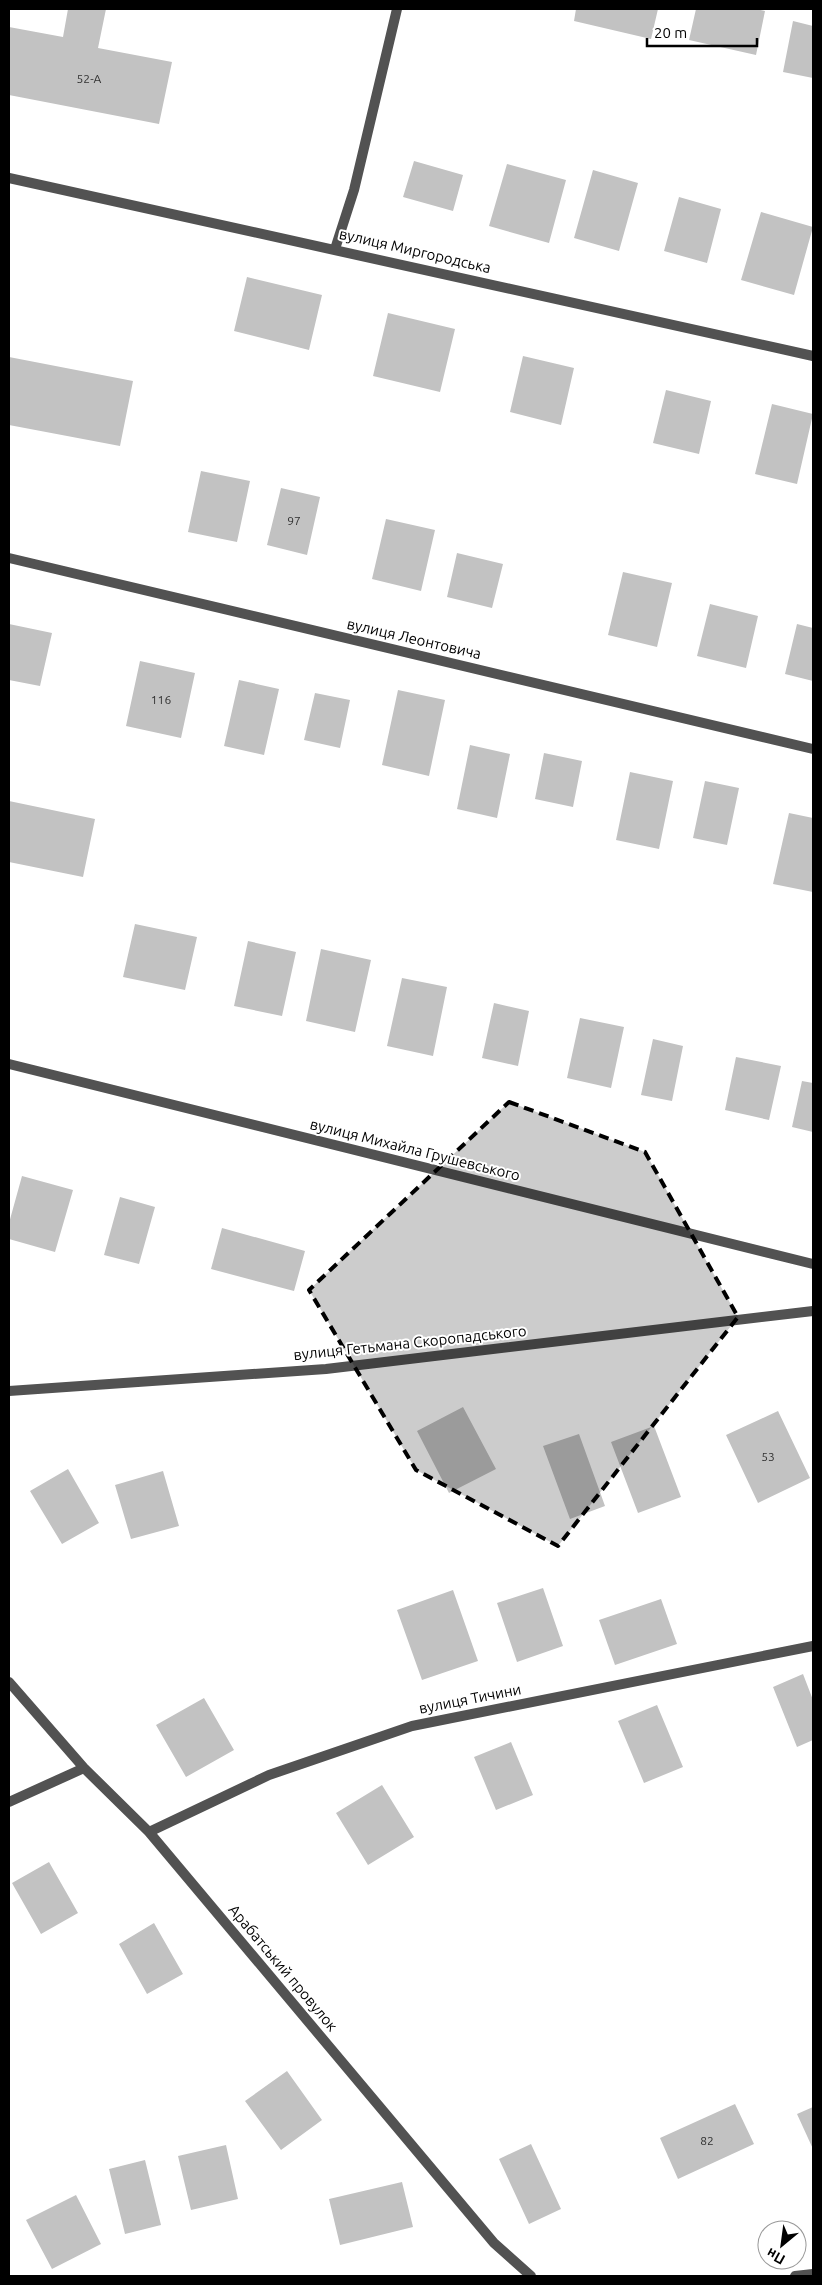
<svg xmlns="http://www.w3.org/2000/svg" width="822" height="2285" viewBox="0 0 822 2285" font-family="Ubuntu,sans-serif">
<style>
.building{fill:#c2c2c2}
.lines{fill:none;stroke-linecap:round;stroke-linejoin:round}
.service{stroke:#525252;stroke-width:10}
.minor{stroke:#525252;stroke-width:10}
.marked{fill:#000;fill-opacity:0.2;stroke:#000;stroke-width:4;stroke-dasharray:10 6;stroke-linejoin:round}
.labels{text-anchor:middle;stroke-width:4;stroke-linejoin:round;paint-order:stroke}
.number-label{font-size:12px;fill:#303030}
.street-label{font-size:15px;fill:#000;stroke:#fff}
</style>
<rect width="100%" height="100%" fill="#fff"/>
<!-- building -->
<path class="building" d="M68 9H106L98 48 172 62 159 124 9 95V27L63 37Z
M576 9H658L651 39 574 21Z
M696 9H756L765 11 756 55 689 40Z
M793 21 813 26V78L783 72Z
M414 161 463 175 453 211 403 197Z
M507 164 566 180 549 243 489 226Z
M593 170 638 183 619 251 574 238Z
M679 197 721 209 707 263 664 251Z
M761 212 813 227 794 295 741 280Z
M247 277 322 295 309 350 234 331Z
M388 313 455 329 440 392 373 376Z
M523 356 574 368 561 425 510 412Z
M9 357 133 381 120 446 9 425Z
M666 390 711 401 699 454 653 443Z
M772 404 813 414 797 484 755 474Z
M201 471 250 481 237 542 188 532Z
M281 488 320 497 307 555 267 545Z
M386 519 435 530 421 591 372 579Z
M457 553 503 564 492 608 447 597Z
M623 572 672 583 657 647 608 635Z
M710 604 758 616 746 668 697 656Z
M9 624 52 633 40 686 9 680Z
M797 624 813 628V681L785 674Z
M140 661 195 673 181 738 126 726Z
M239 680 279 689 264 755 224 746Z
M398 690 445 700 429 776 382 765Z
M315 693 350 700 340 748 304 740Z
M470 745 510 754 497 818 457 809Z
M544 753 582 761 573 807 535 799Z
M630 772 673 781 659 849 616 840Z
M705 781 739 788 727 845 693 838Z
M9 801 95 819 83 877 9 862Z
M789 813 813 818V892L773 884Z
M135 924 197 937 185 990 123 977Z
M248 941 296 952 282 1016 234 1006Z
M321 949 371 960 355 1032 306 1021Z
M402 978 447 987 433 1056 387 1046Z
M494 1003 529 1011 518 1066 482 1058Z
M580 1018 624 1027 611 1088 567 1078Z
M653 1039 683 1046 672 1101 641 1095Z
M736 1057 781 1066 769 1120 725 1110Z
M802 1081 813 1083V1132L792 1127Z
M22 1176 73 1190 55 1252 9 1239V1223Z
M120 1197 155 1207 139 1264 104 1255Z
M222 1228 305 1251 294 1291 211 1269Z
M463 1407 496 1469 449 1493 417 1431Z
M778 1411 810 1478 758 1503 726 1435Z
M654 1426 681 1497 638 1513 611 1442Z
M579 1434 605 1506 570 1519 543 1446Z
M68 1469 99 1523 62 1544 30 1491Z
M163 1471 179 1526 131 1539 115 1485Z
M543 1588 563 1646 517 1662 497 1603Z
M453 1590 478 1661 422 1680 397 1610Z
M661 1599 677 1644 615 1665 599 1620Z
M803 1674 813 1700V1740L797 1747 773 1687Z
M204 1698 234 1750 186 1777 156 1725Z
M657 1705 683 1767 644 1783 618 1721Z
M511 1742 533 1795 496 1810 474 1757Z
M382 1785 414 1837 368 1865 336 1813Z
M49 1862 78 1913 41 1934 12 1883Z
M154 1923 183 1974 147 1994 119 1944Z
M287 2071 322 2120 281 2150 245 2101Z
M735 2104 754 2144 678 2179 660 2138Z
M813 2107V2149L797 2114Z
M531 2144 561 2209 529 2224 499 2159Z
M226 2145 238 2199 191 2210 178 2156Z
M145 2160 161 2225 125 2234 109 2169Z
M402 2182 413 2227 340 2245 329 2199Z
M76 2195 101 2244 52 2269 26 2220Z"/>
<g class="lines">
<!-- service -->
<path class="service" d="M335 249 354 190 397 9"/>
<!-- minor -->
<path class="minor" d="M9 178 813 356
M9 558 813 749
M9 1064 813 1264
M9 1391 326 1369 813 1311
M9 1682 84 1768 149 1832 494 2243 531 2276
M9 1802 84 1768
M149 1832 269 1775 412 1726 813 1646
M795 2276 813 2274"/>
</g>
<!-- marked area -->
<path class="marked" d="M509 1102 645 1152 738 1317 558 1546 416 1470 309 1290Z"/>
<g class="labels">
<!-- number labels -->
<g class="number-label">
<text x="89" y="83">52-А</text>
<text x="294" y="525">97</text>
<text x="161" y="704">116</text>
<text x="768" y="1461">53</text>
<text x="707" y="2145">82</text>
</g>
<!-- street labels -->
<g class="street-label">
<text transform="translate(415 251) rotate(13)" y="5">вулиця Миргородська</text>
<text transform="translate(414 639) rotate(13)" y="5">вулиця Леонтовича</text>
<text transform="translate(415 1150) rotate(14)" y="5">вулиця Михайла Грушевського</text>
<text transform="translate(410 1343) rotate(-6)" y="5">вулиця Гетьмана Скоропадського</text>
<text transform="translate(470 1699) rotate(-11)" y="5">вулиця Тичини</text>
<text transform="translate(283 1968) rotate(50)" y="5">Арабатський провулок</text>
</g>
</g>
<!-- border -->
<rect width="822" height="2285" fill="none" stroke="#000000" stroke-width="20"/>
<!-- north arrow -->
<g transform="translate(782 2245) rotate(209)"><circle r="24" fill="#ffffff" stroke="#999999"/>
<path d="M0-4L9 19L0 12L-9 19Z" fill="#000000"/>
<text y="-8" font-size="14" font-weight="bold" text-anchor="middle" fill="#000000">Пн</text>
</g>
<!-- scale -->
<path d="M647 38v8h110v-8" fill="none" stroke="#000000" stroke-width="2.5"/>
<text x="654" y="38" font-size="15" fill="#000000" stroke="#ffffff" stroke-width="4" paint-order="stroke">20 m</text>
</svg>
